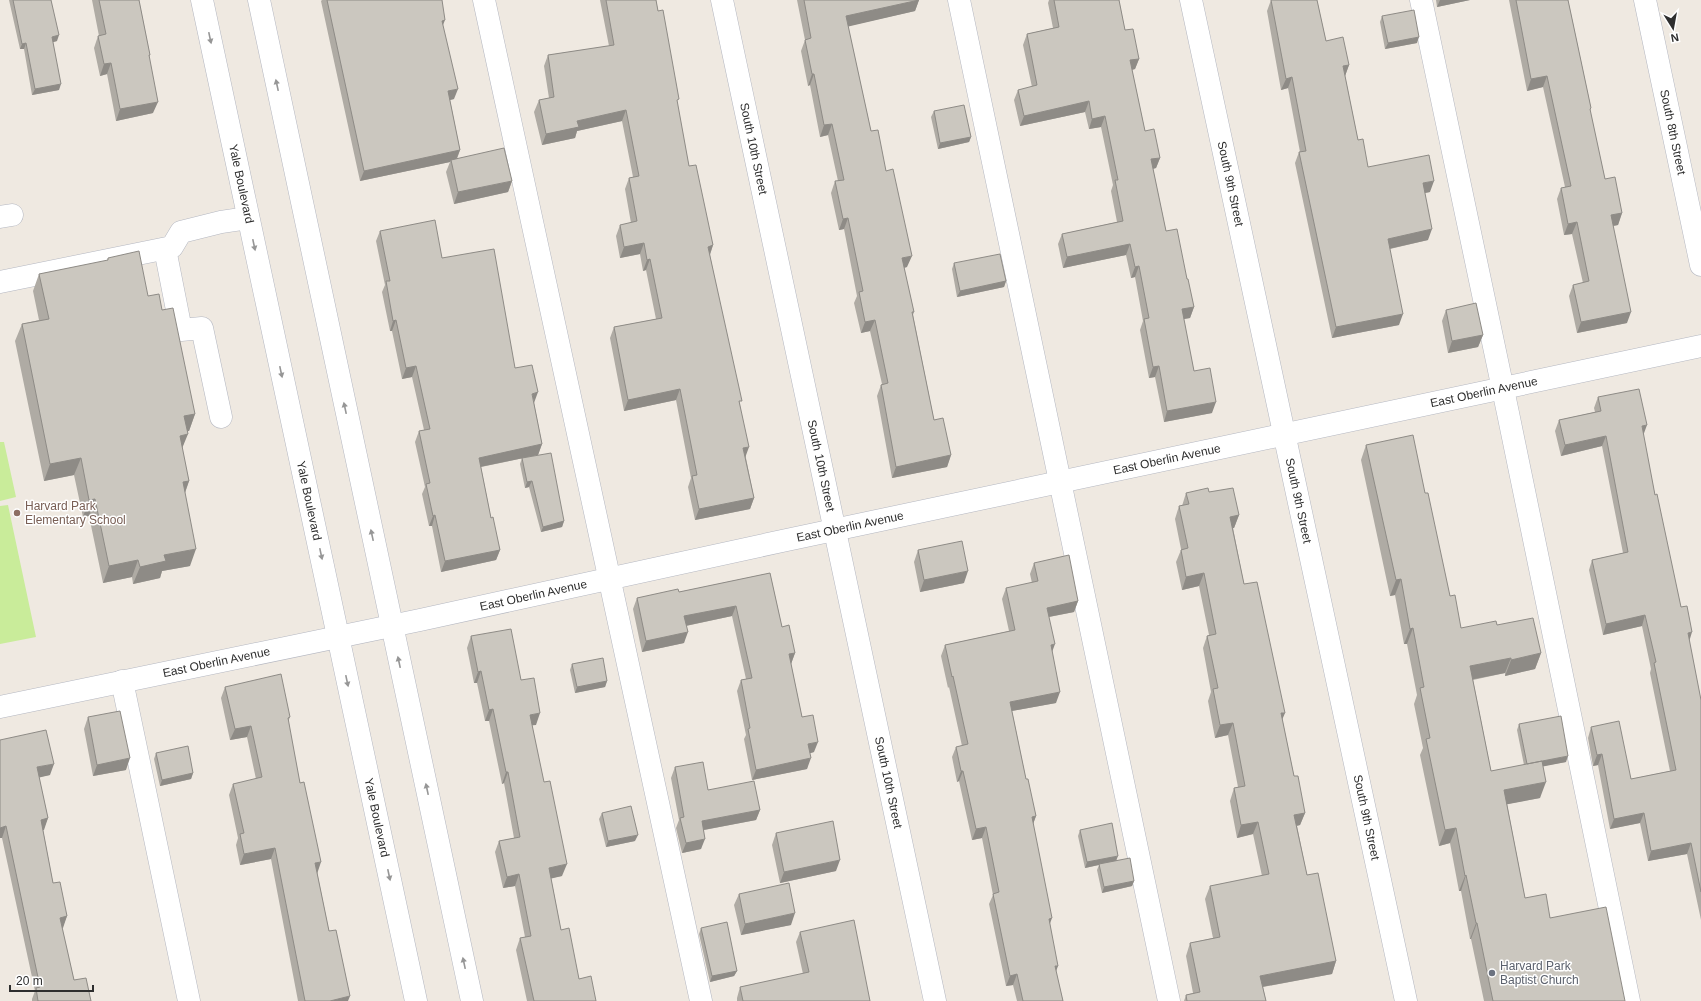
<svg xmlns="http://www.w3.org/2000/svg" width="1701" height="1001" viewBox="0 0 1701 1001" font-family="Arial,sans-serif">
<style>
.pitch{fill:#c9ec9a}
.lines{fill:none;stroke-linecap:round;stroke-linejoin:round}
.minor-casing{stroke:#b4b7c1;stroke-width:23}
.minor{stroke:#fff;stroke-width:22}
.wall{fill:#afaba4}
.shaded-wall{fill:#8e8b86}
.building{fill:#cbc7bf;stroke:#8e8b86}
.oneway{fill:#969696}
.education-dot{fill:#8d6e63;stroke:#fff;stroke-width:1.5}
.worship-dot{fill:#6b7280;stroke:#fff;stroke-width:1.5}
.labels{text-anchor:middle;stroke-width:3;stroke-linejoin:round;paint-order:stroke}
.street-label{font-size:12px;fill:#2e2e2e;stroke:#fff}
.education-label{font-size:12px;fill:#785e54;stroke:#fff;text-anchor:start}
.worship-label{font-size:12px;fill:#5b616d;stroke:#fff;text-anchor:start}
</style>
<rect width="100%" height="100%" fill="#efe9e1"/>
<!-- pitch -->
<path class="pitch" d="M0 442H4L16 497 0 501Z
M8 505 36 637 0 644V506Z"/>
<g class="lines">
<defs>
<g id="minor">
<path id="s1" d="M202 0 416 1001"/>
<path d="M259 0 472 1001"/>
<path d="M484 0 701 1001"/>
<path id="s2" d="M722 0 935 1001"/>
<path d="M959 0 1169 1001"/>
<path id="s3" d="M1191 0 1406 1001"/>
<path d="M1421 0 1508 413 1629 1001"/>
<path id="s4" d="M1645 0 1701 265"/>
<path d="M0 217 12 215"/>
<path d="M165 249 181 330 202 328 221 417"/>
<path d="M0 282 172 247 181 232 221 222 248 218"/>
<path d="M122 681 189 1001"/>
<path id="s5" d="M0 707 420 620 782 541 1701 346"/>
</g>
</defs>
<!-- minor casing -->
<use href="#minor" class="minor-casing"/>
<!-- minor -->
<use href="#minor" class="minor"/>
</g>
<!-- wall -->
<path class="wall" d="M9 0H51L57 41 53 42 59 90 32 95 24 49H20Z
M92 0H139L150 55 149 57 153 113 116 121 107 74 100 76 94 48 98 36H99Z
M322 0H442L443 26 454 99 450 100 460 150 457 159 512 181 508 192 454 204 446 172 450 162 360 181 321 1Z
M600 0H656L689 166 713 245 710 255 740 405 746 458 754 498 750 509 695 520 688 487 691 478 676 400 624 411 610 338 614 327 656 319 646 270 643 271 640 254 620 258 616 236 620 225 631 223 625 189 629 178 633 177 622 121 577 131 575 138 542 145 534 112 539 100 549 98 544 66 548 55 609 46Z
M797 0H919L915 11 848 26 871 131 886 171 907 267 904 268 914 312 913 315 934 420 951 455 947 467 892 478 877 396 881 385 882 384 870 331 861 333 854 303 857 296 844 229 839 230 831 193 835 181H838L828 135 820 137 810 85 808 86 801 51 805 40Z
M1049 0H1119L1125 30 1139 59 1135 69 1132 70 1145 131 1160 158 1156 168 1153 169 1166 231 1187 279 1194 307 1190 318 1183 319 1194 371 1212 413 1164 422 1155 377 1149 378 1140 330 1143 321 1135 277 1131 278 1126 255 1063 268 1058 244 1062 234 1117 222 1111 191 1113 185 1101 127 1089 129 1085 112 1020 126 1014 100 1018 90 1032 87 1023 45 1027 34 1053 28 1048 3Z
M1271 0H1317L1326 41 1349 65 1345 76 1358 140 1368 167 1430 192 1425 193 1428 240 1390 249 1399 325 1332 338 1295 163 1299 152H1300L1288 88 1281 90 1267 11Z
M1436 0H1470L1437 7Z
M1509 0H1568L1571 14 1591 108 1590 111 1605 179 1622 213 1618 225 1613 226 1627 323 1577 333 1569 296 1573 285 1583 283 1572 234 1564 235 1557 199 1561 188 1565 187 1543 87 1527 91Z
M1382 16 1417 43 1385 49 1380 22Z
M934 111 971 137 969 142 938 149 931 117Z
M380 231 442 258 515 368 534 403 542 444 538 455 481 467 491 518 500 550 496 560 441 572 432 526H429L422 494 425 487 415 442 419 431 424 430 412 377 402 379 392 331H390L382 292 385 285 376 241Z
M108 258 162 310 195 414 189 431H187L182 449 189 481 185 493 190 566 162 571 160 578 133 584 132 577 103 583 89 516 83 517 74 475 44 481 15 341 22 324 39 320 33 291 39 274 107 261Z
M954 263 1006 281 1004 287 957 297 952 269Z
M1446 310 1483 335 1478 347 1448 353 1442 321Z
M1598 397 1643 436 1655 495 1681 607 1689 640 1701 700V920L1687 854 1648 861 1640 823 1610 829 1598 765 1593 766 1588 738 1591 727 1631 779 1670 771 1650 673 1651 669 1642 626 1603 635 1589 570 1592 560 1623 553 1602 446 1561 456 1555 431 1559 420 1595 412 1594 408Z
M1366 445 1425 493 1450 596 1461 628 1497 625 1541 653 1535 669 1505 676V673L1473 680 1491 771 1524 765 1517 730 1519 724 1566 762 1543 766 1540 798 1507 804 1525 898 1550 918 1625 1001H1484L1471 939H1470L1461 891H1459L1450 843 1439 846 1420 755 1423 748 1414 704 1417 695 1407 644H1404L1395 595 1390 596 1361 460Z
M522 458 564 521 562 527 541 532 529 487 525 488 520 464Z
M1209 492 1239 515 1234 528H1233L1244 584 1282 718 1294 776 1305 813 1300 825 1297 826 1307 875 1336 961 1332 974 1263 987 1266 1001H1184L1186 995 1193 993 1186 956 1190 943 1213 938 1205 899 1210 886 1262 876 1253 834 1237 838 1230 801 1234 788 1238 787 1228 735 1215 738 1208 701 1211 692 1203 648 1207 636 1209 635 1199 586 1182 590 1176 562 1181 550V549L1175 519 1179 506H1182L1186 493Z
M918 550 964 583 920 592 914 562Z
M1034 563 1078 601 1074 612 1049 617 1056 703 1012 711 1026 779 1036 816 1033 824 1050 924 1056 971 1063 1001H1017L1013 985 1006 986 989 904 993 895 982 838 972 840 959 781 957 782 952 757 956 747 962 746 949 687 948 688 941 656 945 645 1009 631 1002 599 1006 588 1032 583 1030 574Z
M770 573 782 627 795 653 791 664 802 717 814 752 810 753 807 769 752 780 744 739 746 735 737 691 741 680 746 679 732 616 686 626 684 643 642 652 633 609 637 598 679 592Z
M471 636 521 680 536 725H532L562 876 551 878 561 930 579 979 596 1001H527L516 950 520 938 525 937 515 886 503 888 495 852 499 841 514 838 504 783 502 784 489 721H485L477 683H474L467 648Z
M572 664 607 681 605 687 575 693 570 670Z
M225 687 290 717 288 722 317 872 329 931 348 1001H298L271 859 240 865 236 845 238 838 229 795 233 784 256 779 247 737 230 740 221 698Z
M88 717 126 770 93 776 84 729Z
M0 740 50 775 39 777 48 818 43 830 53 883 67 916 62 928 74 980 91 1001H32V999L35 991 2 838Z
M156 753 193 773 191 779 160 786 154 759Z
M675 767 708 790 760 810 756 820 704 830 701 849 682 853 676 828 679 820 671 778Z
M602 813 635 841 606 847 599 819Z
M1080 830 1117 860 1134 881 1132 886 1102 893 1097 870 1099 865 1085 868 1078 836Z
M776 833 836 871 780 883 772 845Z
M739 894 791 925 741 935 734 905Z
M701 928 737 971 734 976 710 982 699 934Z
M800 932 870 1001H737V998L740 987 803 974 796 942Z"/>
<!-- shaded-wall -->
<path class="shaded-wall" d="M919 0 915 11 842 28 846 16Z
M1440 0H1470L1437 7Z
M445 20 441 30 442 21Z
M59 35 57 41 50 43 52 37Z
M1419 37 1417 43 1385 49 1388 43Z
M26 43 24 49H20L22 44Z
M1139 59 1135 69 1126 71 1130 60Z
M111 63 107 74 100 76 104 64Z
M1349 65 1345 76 1343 66Z
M812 74H814L810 85 808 86Z
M1547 76 1543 87 1527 91 1531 79Z
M1292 77 1288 88 1281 90 1286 79Z
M61 84 59 90 32 95 35 89Z
M458 89 454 99 445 101 448 91Z
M1089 101 1085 112 1020 126 1024 116Z
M158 102 153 113 116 121 120 109Z
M626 110 622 121 577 131 575 138 542 145 546 134 577 121Z
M1105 116 1101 127 1089 129 1092 119Z
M832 124 828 135 820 137 824 125Z
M971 137 969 142 938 149 940 143Z
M460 150 456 160H451L450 162 360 181 364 171Z
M1160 158 1156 168 1147 170 1151 159Z
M512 181 508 192 454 204 458 192Z
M1434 181 1430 192 1419 194 1423 183Z
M1622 213 1618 225 1607 227 1611 215Z
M848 218 844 229 839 230 843 219Z
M1577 222 1572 234 1564 235 1568 224Z
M1432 229 1428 240 1384 250 1388 239Z
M644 243 640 254 620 258 624 247Z
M1130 244 1126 255 1063 268 1067 257Z
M713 245 709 257 708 247Z
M912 256 907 267 898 269 902 258Z
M650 259 646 270 643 271 647 260Z
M1139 266 1135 277 1131 278 1135 267Z
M1006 281 1004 287 957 297 960 291Z
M1194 307 1190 318 1178 320 1182 309Z
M1631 312 1627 323 1577 333 1581 322Z
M1403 314 1399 325 1332 338 1336 327Z
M396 320 392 331H390L393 321Z
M875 320 870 331 861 333 865 322Z
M1483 335 1478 347 1448 353 1452 341Z
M416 366 412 377 402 379 406 368Z
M1159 366 1155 377 1149 378 1153 367Z
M680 389 676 400 624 411 628 400Z
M538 392 534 403 532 394Z
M1216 402 1212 413 1164 422 1167 411Z
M195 414 189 431 178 433 184 416Z
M1647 425 1643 436 1642 426Z
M188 434 181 451 180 436Z
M1606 436 1602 446 1561 456 1565 445Z
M542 444 538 455 475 468 479 458Z
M749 447 745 458 743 448Z
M951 455 947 467 892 478 896 467Z
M81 458 74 475 44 481 50 464Z
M189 481 183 498V482Z
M532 481 529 487 525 488 527 482Z
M754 498 750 509 695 520 699 509Z
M95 499 89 516 83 517 89 500Z
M435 515 432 526H429L433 516Z
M1239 515 1234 528 1226 529 1230 517Z
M564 521 562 527 541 532 543 527Z
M196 549 190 566 162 571 160 578 133 584 140 567 164 555Z
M500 550 496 560 441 572 445 561Z
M138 560 132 577 103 583 109 566Z
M968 571 964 583 920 592 924 580Z
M1204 573 1199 586 1182 590 1186 577Z
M1401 579 1395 595 1390 596 1396 580Z
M1078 601 1074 612 1043 618 1047 608Z
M736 606 732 616 680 627 684 616Z
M1645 615 1642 626 1603 635 1606 624Z
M1413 628 1407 644H1404L1410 629Z
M688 632 684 643 642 652 646 641Z
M1692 632 1689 642 1688 633Z
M1055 644 1051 655V645Z
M795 653 791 664 789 654Z
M1541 653 1535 669 1505 676 1511 660Z
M1511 658 1505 673 1464 681 1470 666Z
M481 671 477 683H474L478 672Z
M607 681 605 687 575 693 577 687Z
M1060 692 1056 703 1006 712 1010 702Z
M493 709 489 721H485L489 710Z
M540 713 536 725 525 726 530 715Z
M1281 713H1285L1280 725Z
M1233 723 1228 735 1215 738 1220 725Z
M251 726 247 737 230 740 235 729Z
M818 742 814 752 804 755 808 744Z
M1602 754 1598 765 1593 766 1597 755Z
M1568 756 1566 762 1525 770 1527 764Z
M130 758 126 770 93 776 97 765Z
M811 758 807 769 752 780 756 770Z
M54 764 50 775 33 779 37 767Z
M961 771H963L959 781 957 782Z
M506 772H508L504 783 502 784Z
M193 773 191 779 160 786 162 780Z
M1546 782 1540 798 1498 806 1504 790Z
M760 810 756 820 698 831 702 821Z
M1305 813 1300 825 1290 827 1294 815Z
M1644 813 1640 823 1610 829 1614 819Z
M1036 816 1032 827V817Z
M48 818 44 830 37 831 41 820Z
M1258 822 1253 834 1237 838 1241 825Z
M6 826 2 838H0V828Z
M986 827 982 838 972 840 976 829Z
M1456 828 1450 843 1439 846 1445 830Z
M638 835 635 841 606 847 608 841Z
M705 839 701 849 682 853 686 843Z
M1691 843 1687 854 1648 861 1651 851Z
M275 848 271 859 240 865 244 854Z
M1118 856 1116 861 1085 868 1087 862Z
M840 860 836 871 780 883 784 872Z
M321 862 317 874 315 863Z
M567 864 562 876 545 880 549 868Z
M519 874 515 886 503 888 507 877Z
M1466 875 1461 891H1459L1465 876Z
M1134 881 1132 886 1102 893 1104 887Z
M795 913 791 925 741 935 745 924Z
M67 916 63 928 56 929 60 918Z
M1052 918 1048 929 1049 919Z
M1476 923H1477L1471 939H1470Z
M1336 961 1332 974 1256 988 1260 976Z
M1055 966H1058L1054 977Z
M737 971 734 976 710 982 712 976Z
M1017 974 1013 985 1006 986 1010 976Z
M350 996 348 1001H330Z"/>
<!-- building -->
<path class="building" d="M13 0H51L59 35 52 37 61 84 35 89 26 43 22 44Z
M99 0H139L150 55H149L158 102 120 109 111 63 104 64 98 36 106 34Z
M327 0H442L445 20 442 21 458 89 448 91 460 150 364 171Z
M606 0H656L658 11 663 10 679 99 677 100 689 166 696 165 713 245 708 247 742 401H739L749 447 743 448 754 498 699 509 692 476 697 475 680 389 628 400 614 327 662 318 650 259 647 260 644 243 624 247 620 225 637 221 629 178 639 176 626 110 577 121 579 127 546 134 539 100 554 97 548 55 614 45Z
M804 0H919L846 16 871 131 878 130 886 171 893 169 912 256 902 258 914 312H912L934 420 943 418 951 455 896 467 881 385 888 383 875 320 865 322 859 292 863 291 848 218 843 219 835 181 844 180 832 124 824 125 814 74H812L805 40 811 38Z
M1054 0H1119L1125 30 1133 29 1139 59 1130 60 1145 131 1154 129 1160 158 1151 159 1166 231 1177 229 1187 279H1188L1194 307 1182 309 1194 371 1210 368 1216 402 1167 411 1159 366 1153 367 1144 319 1149 318 1139 266 1135 267 1130 244 1067 257 1062 234 1123 221 1115 180H1118L1105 116 1092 119 1089 101 1024 116 1018 90 1037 85 1027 34 1059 27Z
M1271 0H1317L1326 41 1343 37 1349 65 1343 66 1358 140 1363 139 1368 167 1429 155 1434 181 1423 183 1432 229 1388 239 1403 314 1336 327 1299 152 1306 151 1292 77 1286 79Z
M1516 0H1568L1571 14 1591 108 1590 109 1605 179 1615 177 1622 213 1611 215 1631 312 1581 322 1573 285 1589 281 1577 222 1568 224 1561 188 1571 186 1547 76 1531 79Z
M1414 10 1419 37 1388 43 1382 16Z
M964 105 971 137 940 143 934 111Z
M504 148 512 181 458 192 451 160Z
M435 220 442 258 494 249 515 368 532 365 538 392 532 394 542 444 479 458 491 518 493 517 500 550 445 561 435 515 433 516 426 484 430 483 419 431 430 429 416 366 406 368 396 320 393 321 386 281H390L380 231Z
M139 251 148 296 159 294 162 310 173 308 195 414 184 416 188 434 180 436 189 481 183 482 196 549 164 555 166 561 140 567 138 560 109 566 95 499 89 500 81 458 50 464 22 324 49 319 39 274 108 260V258Z
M1000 254 1006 281 960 291 954 263Z
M1476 303 1483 335 1452 341 1446 310Z
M1639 389 1647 425 1642 426 1655 495 1657 494 1681 607 1687 606 1692 632 1688 633 1701 700V892L1691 843 1651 851 1644 813 1614 819 1602 754 1597 755 1591 727 1619 721 1631 779 1676 770 1654 663 1656 662 1645 615 1606 624 1592 560 1628 552 1606 436 1565 445 1559 420 1601 411 1598 397Z
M1413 435 1425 493H1428L1450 596 1455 595 1461 628 1496 621 1497 625 1533 618 1541 653 1511 660V658L1470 666 1491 771 1542 761 1546 782 1504 790 1525 898 1546 894 1550 918 1606 907 1625 1001H1493L1477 923H1476L1466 875 1465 876 1456 828 1445 830 1426 739 1430 738 1420 688 1424 687 1413 628 1410 629 1401 579 1396 580 1366 445Z
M551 453 564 521 543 527 532 481 527 482 522 458Z
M1208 488 1209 492 1233 488 1239 515 1230 517 1244 584 1257 582 1285 713H1281L1294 776H1298L1305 813 1294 815 1307 875 1318 873 1336 961 1260 976 1266 1001H1187L1186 995 1200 992 1190 943 1220 937 1210 886 1269 874 1258 822 1241 825 1234 788 1245 786 1233 723 1220 725 1213 689 1218 688 1207 636 1216 634 1204 573 1186 577 1181 550 1188 548 1179 506 1189 504 1186 493Z
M962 541 968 571 924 580 918 550Z
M1069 555 1078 601 1047 608 1055 644 1051 645 1060 692 1010 702 1026 779H1028L1036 816 1032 817 1052 918 1049 919 1058 966H1055L1063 1001H1023L1017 974 1010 976 993 894 999 892 986 827 976 829 963 771H961L956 747 968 744 953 676 952 677 945 645 1015 630 1006 588 1038 581 1034 563Z
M770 573 782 627 789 625 795 653 789 654 802 717 813 715 818 742 808 744 811 758 756 770 748 729 750 728 741 680 752 678 736 606 684 616 688 632 646 641 637 598 678 589 679 592Z
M511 629 521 680 534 678 540 713 530 715 544 782 550 781 567 864 549 868 561 930 569 928 579 979 591 976 596 1001H534L520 938 531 936 519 874 507 877 499 841 520 837 508 772H506L493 709 489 710 481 671 478 672 471 636Z
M603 658 607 681 577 687 572 664Z
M281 674 290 717 288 718 300 783 304 782 321 862 315 863 329 931 336 930 350 996 330 1001H305L275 848 244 854 240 834 244 833 233 784 262 777 251 726 235 729 225 687Z
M120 711 130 758 97 765 88 717Z
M1561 716 1568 756 1527 764 1519 724Z
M46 730 54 764 37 767 48 818 41 820 53 883 60 882 67 916 60 918 74 980 86 978 91 1001H38L36 988 40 987 6 826 0 828V740Z
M188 746 193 773 162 780 156 753Z
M703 762 708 790 754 781 760 810 702 821 705 839 686 843 680 818 684 817 675 767Z
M631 806 638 835 608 841 602 813Z
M833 821 840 860 784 872 776 833Z
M1112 823 1118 856 1087 862 1080 830Z
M1130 858 1134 881 1104 887 1099 864Z
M789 883 795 913 745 924 739 894Z
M854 920 870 1001H743L740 987 809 972 800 932Z
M727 922 737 971 712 976 701 928Z"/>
<!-- one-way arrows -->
<defs><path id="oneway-solid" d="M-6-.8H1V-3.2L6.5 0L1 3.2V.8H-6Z"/></defs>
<g class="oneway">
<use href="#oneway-solid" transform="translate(210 38) rotate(78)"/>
<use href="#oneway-solid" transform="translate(277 85) rotate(-102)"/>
<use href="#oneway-solid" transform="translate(254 245) rotate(78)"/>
<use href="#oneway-solid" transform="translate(281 372) rotate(78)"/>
<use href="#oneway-solid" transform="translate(345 408) rotate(-102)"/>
<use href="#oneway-solid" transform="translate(372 535) rotate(-102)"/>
<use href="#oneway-solid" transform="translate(321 554) rotate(78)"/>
<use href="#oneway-solid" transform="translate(399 662) rotate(-102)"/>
<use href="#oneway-solid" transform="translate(347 681) rotate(78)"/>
<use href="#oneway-solid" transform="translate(427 789) rotate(-102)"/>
<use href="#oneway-solid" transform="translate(389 875) rotate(78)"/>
<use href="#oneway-solid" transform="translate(464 963) rotate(-102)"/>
</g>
<!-- markers -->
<circle class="education-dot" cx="17" cy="513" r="4"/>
<circle class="worship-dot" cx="1492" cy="973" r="4"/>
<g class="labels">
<!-- street labels -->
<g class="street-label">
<text dy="4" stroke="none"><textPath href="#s4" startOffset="135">South 8th Street</textPath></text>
<text dy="4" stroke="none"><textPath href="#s2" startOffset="152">South 10th Street</textPath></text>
<text dy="4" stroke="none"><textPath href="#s1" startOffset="188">Yale Boulevard</textPath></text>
<text dy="4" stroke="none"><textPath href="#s3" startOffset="188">South 9th Street</textPath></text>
<text dy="4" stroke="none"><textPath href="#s5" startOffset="1517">East Oberlin Avenue</textPath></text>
<text dy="4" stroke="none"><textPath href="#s5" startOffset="1193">East Oberlin Avenue</textPath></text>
<text dy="4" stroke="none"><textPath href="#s2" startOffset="476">South 10th Street</textPath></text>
<text dy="4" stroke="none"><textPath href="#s1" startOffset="512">Yale Boulevard</textPath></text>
<text dy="4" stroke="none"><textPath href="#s3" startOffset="512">South 9th Street</textPath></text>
<text dy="4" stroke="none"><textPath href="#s5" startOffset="869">East Oberlin Avenue</textPath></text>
<text dy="4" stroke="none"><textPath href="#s5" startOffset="545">East Oberlin Avenue</textPath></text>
<text dy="4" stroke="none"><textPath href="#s5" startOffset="221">East Oberlin Avenue</textPath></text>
<text dy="4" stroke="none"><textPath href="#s2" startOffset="800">South 10th Street</textPath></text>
<text dy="4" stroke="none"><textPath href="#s1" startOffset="836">Yale Boulevard</textPath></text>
<text dy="4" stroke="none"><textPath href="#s3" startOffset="836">South 9th Street</textPath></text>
</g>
<!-- education labels -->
<g class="education-label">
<text x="25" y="510">Harvard Park<tspan x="25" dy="14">Elementary School</tspan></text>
</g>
<!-- worship labels -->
<g class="worship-label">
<text x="1500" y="970">Harvard Park<tspan x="1500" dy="14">Baptist Church</tspan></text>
</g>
</g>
<!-- north arrow -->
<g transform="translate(1673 28) rotate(169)" stroke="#ffffff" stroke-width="3" paint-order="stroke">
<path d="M0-3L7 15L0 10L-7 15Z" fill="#2e2e2e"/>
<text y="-6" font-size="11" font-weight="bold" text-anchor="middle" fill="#2e2e2e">N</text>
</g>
<!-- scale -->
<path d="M10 985v6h83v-6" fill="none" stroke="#2e2e2e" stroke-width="2"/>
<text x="16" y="985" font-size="12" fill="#2e2e2e" stroke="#ffffff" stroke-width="3" paint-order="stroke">20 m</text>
</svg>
